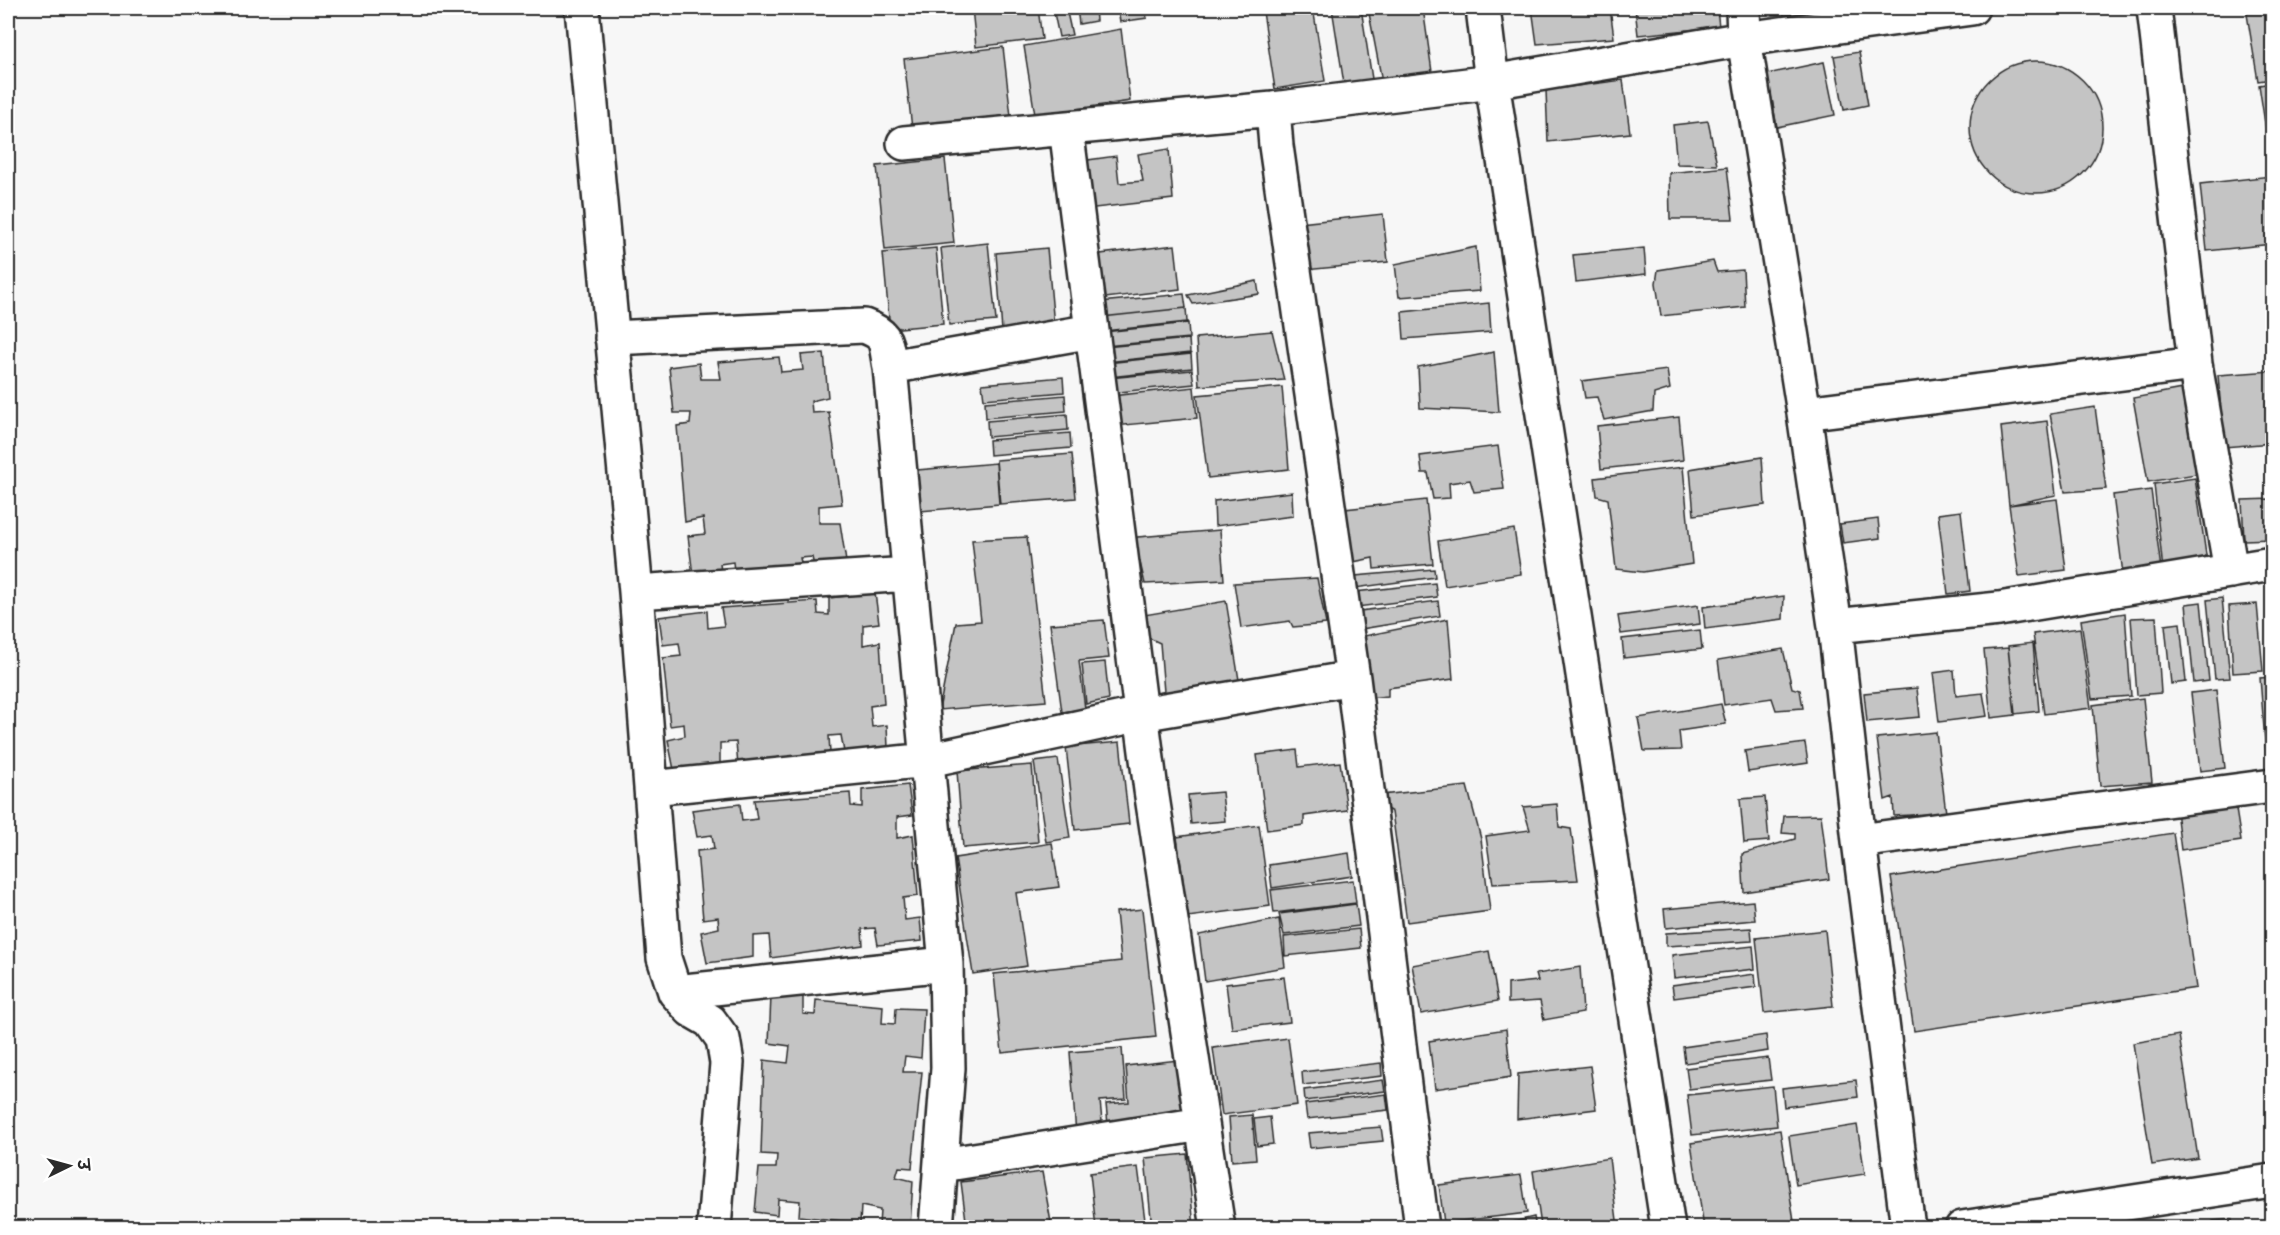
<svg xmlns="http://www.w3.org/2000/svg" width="2280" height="1235" viewBox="0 0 2280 1235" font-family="Mynerve,'Playpen Sans Deva',sans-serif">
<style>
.building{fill:#c4c4c4;stroke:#2b2b2b;stroke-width:1.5}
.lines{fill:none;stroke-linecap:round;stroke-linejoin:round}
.street-casing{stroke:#2b2b2b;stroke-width:38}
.street{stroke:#fff;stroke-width:33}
</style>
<rect width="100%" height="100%" fill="#f7f7f7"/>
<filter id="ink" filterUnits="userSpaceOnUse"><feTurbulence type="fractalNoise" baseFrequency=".0167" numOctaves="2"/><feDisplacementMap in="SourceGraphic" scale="12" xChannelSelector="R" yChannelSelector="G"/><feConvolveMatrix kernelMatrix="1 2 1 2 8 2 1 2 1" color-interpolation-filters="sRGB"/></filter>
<g filter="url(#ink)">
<!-- building -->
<path class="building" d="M972 8H1038L1042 39 976 47Z
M1053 8H1066L1072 35 1059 37Z
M1077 8H1095L1096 21 1079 24Z
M1118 8H1145L1147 18 1120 22Z
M1295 8H1313L1325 81 1275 89 1263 12Z
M1332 8H1361L1372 79 1344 84Z
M1368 8H1423L1433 79 1383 87Z
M1532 8H1610L1614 38 1537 44Z
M1635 8H1717L1719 27 1638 35Z
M1783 8H1909L1785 22Z
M2246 8H2272V79L2258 81Z
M1121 29 1130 101 1035 115 1024 46Z
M1003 47 1012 125 913 137 904 59Z
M1859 52 1868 105 1844 110 1834 56Z
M1970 127a66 66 0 1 1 132 0a66 66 0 1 1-132 0Z
M1824 62 1835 115 1777 127 1767 74Z
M1623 80 1630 133 1548 142 1546 90Z
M2272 83V129L2266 130 2259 85Z
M1708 121 1717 165 1677 164 1673 125Z
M1169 149 1173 199 1086 209 1081 161 1116 156 1119 183 1143 181 1138 154Z
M945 159 954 243 885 250 877 166Z
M1727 167 1733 219H1670L1669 173Z
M2271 176 2272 244 2207 251 2200 184Z
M1383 214 1388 262 1305 270 1300 223Z
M988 243 996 321 949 325 941 248Z
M1175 245 1180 289 1097 299 1092 255Z
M1476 247 1480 291 1399 297 1395 264Z
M936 248 943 324 890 329 883 253Z
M1047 248 1054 326 1002 331 996 253Z
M1644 248 1646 274 1576 282 1573 255Z
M1713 261 1717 272 1743 270 1745 307 1661 316 1656 283 1658 270Z
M1257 281 1259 294 1193 304 1188 295Z
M1184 294 1186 308 1102 317 1100 302Z
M1489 303 1491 332 1404 339 1402 312Z
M1186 308 1187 322 1104 331 1102 317Z
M1188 323 1189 338 1105 346 1104 332Z
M1272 331 1284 380 1199 386 1196 338Z
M1189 339 1190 353 1106 362 1105 347Z
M1494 352 1499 412 1420 408 1418 367Z
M824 353 828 397 811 401 812 413 829 412 842 504 819 506V523H840L847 568 816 575 812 557 800 558 803 572 735 579 733 562 720 564 722 579 694 583 688 536 705 534 703 518 685 522 677 426 690 424 691 413H674L669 367 699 363 701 379H721L718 362 779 357 781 372 803 370 801 355Z
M1191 354 1192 368 1109 377 1107 363Z
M1192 370 1194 384 1110 393 1109 378Z
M1667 370 1670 389 1654 394 1653 411 1604 420 1597 397 1585 398 1582 381Z
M2272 371V443L2224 447 2218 375Z
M1063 377 1064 392 984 399 982 384Z
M1194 387 1197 418 1114 426 1111 396Z
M1282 387 1289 469 1208 478 1197 395Z
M2182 389 2196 474 2148 482 2133 398Z
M1065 395 1066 411 986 418 985 402Z
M2095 407 2106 489 2065 492 2050 414Z
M1067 414 1068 430 988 437 987 421Z
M1679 417 1683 460 1601 469 1597 426Z
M2047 421 2056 495 2009 505 2001 427Z
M1070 433 1071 448 990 455 989 440Z
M1498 446 1504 489 1474 492 1470 480 1449 483 1450 498 1433 499 1428 473H1422L1420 456Z
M1072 454 1076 498 1000 504 996 460Z
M1762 457 1765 505 1694 515 1690 469Z
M996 463 999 504 909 512 906 471Z
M1683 467 1692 564 1643 572 1616 569 1608 499 1597 496 1595 478Z
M2195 478 2207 562 2163 570 2154 484Z
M2151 490 2161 569 2123 574 2113 495Z
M1292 492 1293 516 1215 526 1214 501Z
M2057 499 2066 570 2019 576 2009 505Z
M2272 499V539L2244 540 2242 500Z
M1426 500 1433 564 1374 569 1373 558 1353 562 1345 509Z
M1961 511 1970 591 1948 594 1938 514Z
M1878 519 1880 538 1843 543 1840 524Z
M1514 529 1521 574 1445 586 1438 541Z
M1220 530 1224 580 1145 584 1140 562 1130 563 1126 538Z
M1027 537 1046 701 939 710 956 623 981 621 972 540Z
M1434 569 1435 577 1355 588V576Z
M1317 578 1326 624 1293 627 1290 621 1241 628 1234 583Z
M1435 583 1437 597 1357 607 1355 592Z
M875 593 879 623 863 625V645L880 642 884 704 870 706 872 727 887 725 888 748 844 752 841 735 829 736 830 753 738 766 736 742 720 743V764L674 770 668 740 685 736 684 724 670 726 663 658 681 656 679 643 663 645 659 617 707 611 708 628 724 626 721 608 817 601 818 614 829 615V598Z
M1784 596 1783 619 1705 629 1703 607Z
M2222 598 2230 678 2215 679 2207 600Z
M1226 601 1239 680 1164 692 1160 643 1147 637 1144 615Z
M1438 601 1440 616 1361 629 1360 611Z
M2201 602 2209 681 2194 683 2186 604Z
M2257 604 2263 671 2233 673 2229 606Z
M1698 605 1700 624 1621 634 1618 616Z
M2125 613 2131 696 2092 699 2081 620Z
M2156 617 2161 693 2137 695 2131 618Z
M1448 619 1453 679 1388 688V696L1368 698 1364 636Z
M1104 620 1109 658 1079 661 1085 709 1062 712 1050 624Z
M2180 623 2186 682 2171 684 2165 625Z
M2080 628 2091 708 2044 714 2033 634Z
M1700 630 1702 649 1624 658 1622 639Z
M2033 643 2039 711 2015 714 2008 646Z
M2008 648 2015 715 1991 718 1984 650Z
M1783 649 1792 688 1800 690 1803 708 1776 710 1772 698 1724 705 1718 660Z
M1105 662 1109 699 1086 704 1082 664Z
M1954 670 1956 696 1983 693 1987 716 1939 722 1933 673Z
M2272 677V754H2266L2260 678Z
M1917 688 1920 717 1867 722 1864 693Z
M2216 690 2225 768 2200 771 2191 693Z
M2143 698 2152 782 2100 786 2093 705Z
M1721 704 1726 724 1679 731 1681 750 1644 751 1638 718Z
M1936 732 1946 813 1894 816 1893 797 1885 800 1877 738Z
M1120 742 1129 824 1075 830 1066 747Z
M1805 743 1808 763 1748 772 1745 751Z
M1297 750 1299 767 1340 762 1347 810 1304 816V825L1267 830 1257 755Z
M1058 759 1070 838 1046 842 1034 762Z
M1032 765 1038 842 963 848 957 771Z
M908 785 912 815 897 817V838L913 835 918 896 903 898 905 920 920 918 922 941 878 945 875 928 862 929 863 945 771 958 769 935 753 936V957L707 963 701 932 719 928 718 917 703 919 697 851 714 849 712 835 697 837 692 810 740 804 742 821 757 819 754 800 850 793 851 806 862 807V790Z
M1467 786 1481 839 1490 911 1407 922 1392 812 1385 808 1381 795Z
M1222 792 1225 821 1191 824 1188 795Z
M1765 797 1769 841 1744 843 1740 799Z
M2235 803 2241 841 2181 850 2176 811Z
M1557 804 1559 827 1571 829 1578 880 1493 884 1486 836 1530 830 1523 807Z
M1821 815 1829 879 1744 892 1742 854 1795 839V834L1782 833 1784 816Z
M1259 825 1270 906 1188 917 1177 837Z
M2173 833 2196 988 1914 1031 1891 877Z
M1052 843 1059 887 1016 893 1027 966 973 974 955 858Z
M1349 853 1352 876 1272 888 1269 865Z
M1353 880 1356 903 1274 913 1271 890Z
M1753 901 1755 920 1666 928 1664 909Z
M1356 904 1359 926 1284 935 1279 914Z
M1142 909 1156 1037 1002 1053 994 974 1121 961 1116 912Z
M1279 919 1285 967 1205 981 1199 935Z
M1751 928 1752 941 1666 946V933Z
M1359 929 1361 948 1285 956 1284 937Z
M1825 930 1833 1006 1764 1013 1756 938Z
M1753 946 1755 969 1674 978 1672 955Z
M1489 951 1498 1001 1421 1014 1412 965Z
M1580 967 1583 1013 1544 1020 1540 1001 1508 1003V984L1538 981 1536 974Z
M1755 974 1756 987 1674 998 1672 985Z
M1284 977 1290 1022 1232 1029 1226 984Z
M803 995V1014L815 1015 816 1000 883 1006 882 1023 895 1024 896 1008 924 1009 921 1058 905 1056 903 1072H922L912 1168 899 1167 896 1177 913 1181 910 1227 879 1226 880 1210 861 1206 860 1223 799 1216 800 1201 778 1199 777 1215 755 1212 759 1168H776L777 1155 761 1154 764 1060 788 1063 790 1046 769 1043 771 996Z
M1506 1029 1511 1077 1435 1089 1429 1041Z
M1766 1035 1768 1051 1685 1063 1683 1047Z
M2179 1035 2198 1158 2152 1165 2133 1043Z
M1288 1038 1297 1105 1222 1115 1213 1048Z
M1122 1048 1126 1099 1100 1101 1103 1132 1076 1135 1070 1052Z
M1768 1058 1771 1080 1689 1089 1686 1068Z
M1187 1059 1194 1125 1109 1135 1106 1104 1129 1102 1126 1066Z
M1381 1063 1382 1076 1303 1085 1302 1072Z
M1590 1066 1596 1109 1517 1119 1518 1074Z
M1383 1080 1385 1091 1305 1101 1304 1090Z
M1856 1080 1858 1097 1784 1107 1782 1088Z
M1773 1086 1777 1126 1692 1135 1687 1095Z
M1386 1094 1388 1110 1307 1119 1305 1104Z
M1252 1115 1256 1159 1232 1161 1229 1117Z
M1270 1117 1273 1144 1257 1146 1254 1119Z
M1857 1125 1865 1174 1796 1185 1789 1136Z
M1381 1127 1383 1141 1310 1148 1308 1133Z
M1780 1130 1795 1228H1704L1691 1143Z
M1187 1154 1194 1228H1152L1145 1158Z
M1609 1158 1618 1228H1569V1223L1541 1226 1533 1171Z
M1138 1167 1146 1228H1096L1090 1173Z
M1042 1172 1052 1228H967L961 1182Z
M1521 1175 1527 1213 1444 1223 1439 1185Z
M1534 1217 1536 1228H1508V1223Z
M2232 1219 2233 1228H2213V1221Z"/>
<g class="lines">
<defs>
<path id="street" d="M582 8 636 592 664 958 675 992 691 1010 710 1021 723 1039 727 1063 714 1228
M1483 8 1492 82 1668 1228
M2154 8 2195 364 2231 571
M1273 109 1276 146 1353 678 1422 1228
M1066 128 1151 790 1218 1228
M904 143 1273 109 1492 82 1744 39 1743 8
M612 338 864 326C889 335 885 343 890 367L946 964 948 1068 936 1228
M890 367 1092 331
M1804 413 2195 364
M636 592 909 574
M1835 626 1999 609 2272 564
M651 788 928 760 1141 714 1353 678
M1859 841 2272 786
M675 992 946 964
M942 1165 1202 1124
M1908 1228 1859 841 1835 626 1804 413 1744 39 1972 8
M1962 1228 2272 1181"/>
</defs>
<!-- street casing -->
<use href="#street" class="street-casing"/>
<!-- street -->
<use href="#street" class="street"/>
</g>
</g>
<!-- margin -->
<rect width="2280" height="1235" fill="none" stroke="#fff" stroke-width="30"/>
<rect x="15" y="15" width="2250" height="1205" fill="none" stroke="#2b2b2b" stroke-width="2" filter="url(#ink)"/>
<!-- north arrow -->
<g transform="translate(69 1166) rotate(85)" stroke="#ffffff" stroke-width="4.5" paint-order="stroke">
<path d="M0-4.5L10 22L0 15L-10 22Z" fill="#2b2b2b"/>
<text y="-9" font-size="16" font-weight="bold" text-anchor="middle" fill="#2b2b2b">उ</text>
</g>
</svg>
